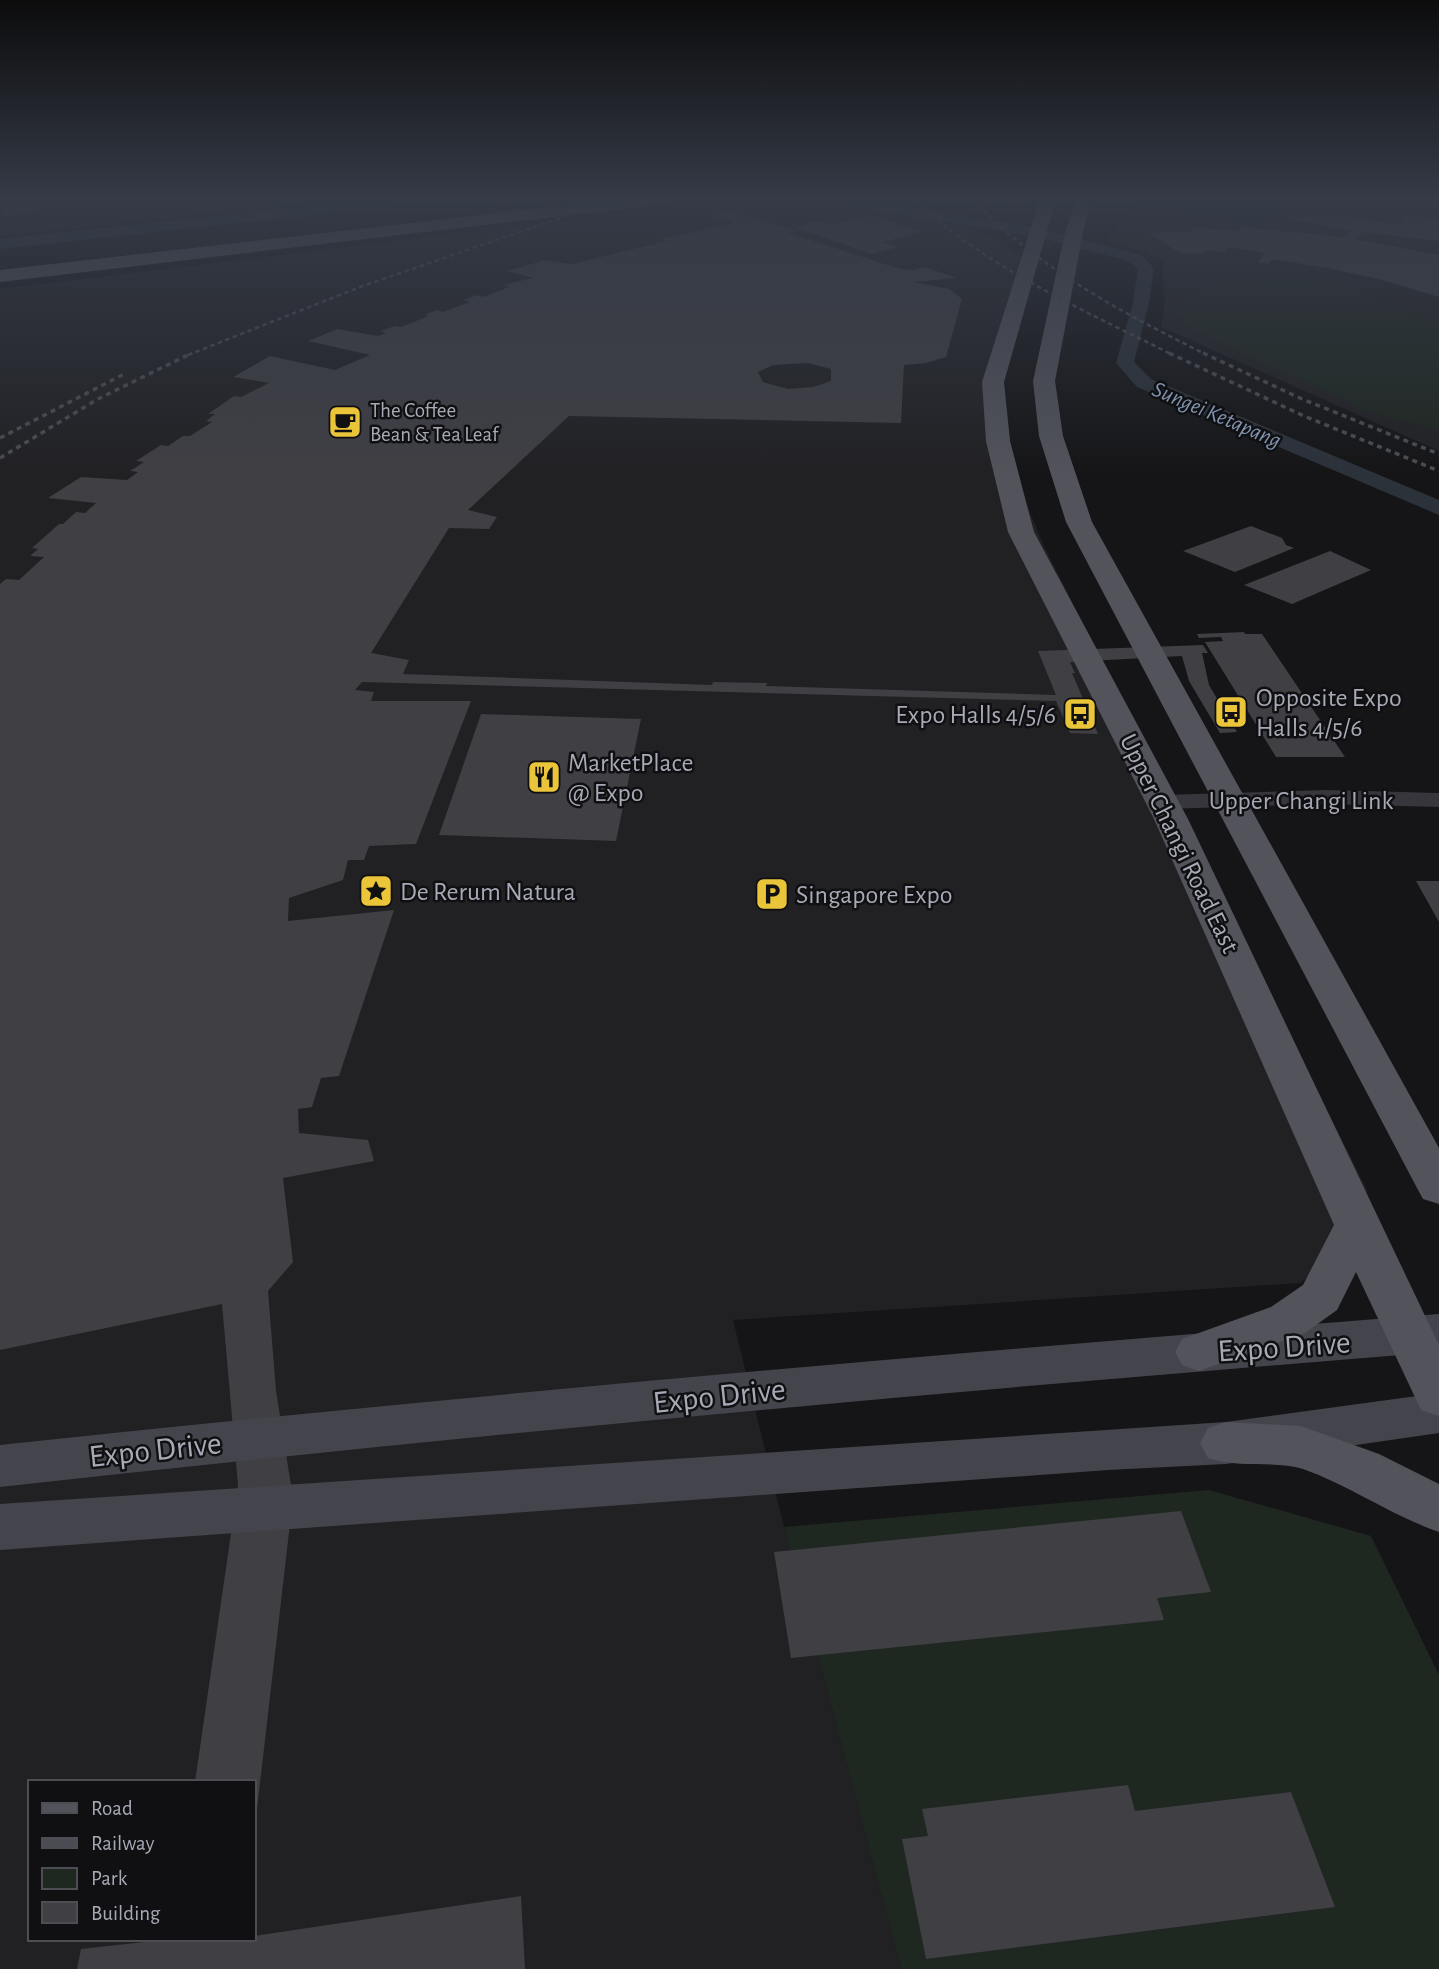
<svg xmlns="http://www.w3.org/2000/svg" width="1439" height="1969" viewBox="0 0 1439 1969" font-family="'Alegreya Sans',sans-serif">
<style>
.built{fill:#212124;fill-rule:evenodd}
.green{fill:#1f2721}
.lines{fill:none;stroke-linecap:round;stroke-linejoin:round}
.canal{fill:#2c323a;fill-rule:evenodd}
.building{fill:#3f3f44;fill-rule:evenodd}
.street{fill:#36363c;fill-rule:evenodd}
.secondary{fill:#44454c;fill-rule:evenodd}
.primary{fill:#52535b;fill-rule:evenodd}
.rail-far1{stroke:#4b4c53;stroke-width:2.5;stroke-dasharray:4.5 3.5;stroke-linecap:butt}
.rail{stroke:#4b4c53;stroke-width:3.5;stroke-dasharray:5 4.5;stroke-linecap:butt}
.labels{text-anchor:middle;stroke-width:5;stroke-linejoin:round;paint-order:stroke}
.far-poi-label{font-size:21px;fill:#a7aab6;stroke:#101012;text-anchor:start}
.far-water-label{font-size:23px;font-style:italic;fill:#8094b0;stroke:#101012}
.poi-label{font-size:26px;fill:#a7aab6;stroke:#101012;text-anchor:start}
.street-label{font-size:26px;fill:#a7aab6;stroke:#101012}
.near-street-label{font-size:32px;fill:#a7aab6;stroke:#101012}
</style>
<rect width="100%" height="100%" fill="#151517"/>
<!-- built -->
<path class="built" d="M0 199H353L0 236Z
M743 199H792L974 228 1026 259 1001 382 1016 479 1044 546 1367 1190 1357 1243 1300 1283 733 1320 784 1527 901 1969H0V289ZM30 1782H254V1939H30Z
M1169 199H1439V451L1161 327 1165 300 1162 261 1147 253 1106 241 1124 219 1154 203Z"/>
<!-- green -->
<path class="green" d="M1128 199H1235L1294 208 1263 227 1119 204Z
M1293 279 1342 284 1439 324V429L1368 412 1190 328 1177 312 1183 297C1219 281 1254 280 1293 279Z
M1209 1490 1371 1536 1439 1675V1969H901L784 1527Z"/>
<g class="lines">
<!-- canal -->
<path class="canal" d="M381 199H428L421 203 0 249V239Z
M818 199H852L1034 227 1141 255 1154 268 1149 303 1134 362 1151 379 1439 500V515L1137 387 1116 363 1133 303 1138 269 1129 261 1033 236 825 203Z"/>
</g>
<!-- building -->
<path class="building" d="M32 207 37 211 6 216 1 211Z
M731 211 795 231 788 233 900 269 912 270 925 267 957 278 913 282 949 289 962 299 946 357 926 363 904 365 901 423 569 416 468 510 497 517 489 529 449 528 371 653 409 660 403 674 712 685 713 682 767 683 766 686 1056 695 1038 651 1203 645 1208 653H1202L1209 685 1237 732 1220 733 1189 681 1182 656 1070 662 1075 673H1072L1098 734 1070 733 1056 701 362 682 355 690 374 692 371 701H471L416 844 369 846 364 860H348L343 880 289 898 288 921 394 910 339 1076 321 1078 312 1107 298 1109 299 1133 368 1140 374 1161 283 1178 293 1262 268 1291 276 1391 293 1498 254 1835V1782H195L238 1485 222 1304 0 1350V584L6 579 19 580 44 557 30 556 38 549 32 548 59 524H63L76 512 85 513 96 503 48 498 81 477 127 480 138 472 130 471 144 462 136 461 161 445 168 446 183 436H190L212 422 206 421 215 414H208L234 396 241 397 269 383 233 377 270 356 335 370 370 355 308 341 337 329 378 336 386 333 380 331 395 326 401 327 429 316 424 315 437 310 443 312 470 302 464 300 477 295 483 297 509 287 503 285 533 278 507 271 545 260 572 264 667 241 662 239 734 223 710 215ZM808 363 831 369V381L813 387 788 389 763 382 758 372 773 365Z
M871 215 922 232 882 242 898 247 872 254 793 227 819 221 831 225Z
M1339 215 1398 225 1404 215 1439 218V241L1363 232 1354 239 1439 255V297L1382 280 1328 268 1272 259 1268 264 1258 262 1265 253 1228 247 1225 252 1204 250 1205 253 1182 254 1149 233 1193 231 1191 228 1239 231 1241 227 1342 237 1351 231 1288 218Z
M1251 526 1282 538 1286 545 1294 548 1235 572 1183 551Z
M1330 551 1371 570 1292 604 1244 585Z
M1244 632 1245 634H1262L1345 757H1276L1205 642 1223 641 1221 637 1199 638 1197 634Z
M481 714 641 719 616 841 439 835Z
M1416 881H1439V922Z
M1181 1511 1211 1592 1157 1598 1164 1620 791 1658 774 1552Z
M1128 1785 1135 1811 1291 1792 1335 1907 926 1959 902 1839 928 1836 922 1809Z
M521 1896 525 1969H77L81 1949 172 1939H254V1936Z"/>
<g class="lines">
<!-- street -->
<path class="street" d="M1326 790 1439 793V807L1326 804 1163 809 1155 807 1152 802 1155 797 1163 795Z"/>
<!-- secondary -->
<path class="secondary" d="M1439 1314V1352C959 1390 479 1434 0 1487V1445C479 1394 959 1352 1439 1314Z
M1439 1393V1433L1226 1464 1108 1470 0 1550V1504L1226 1422Z"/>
<!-- primary -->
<path class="primary" d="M620 199H671L663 204 0 282V270Z
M1040 199H1056L1004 382 1010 441 1034 532 1188 819 1439 1345V1416L1421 1410 1356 1272 1337 1310 1305 1333 1199 1371 1182 1365 1175 1352 1182 1339 1271 1307 1303 1285 1334 1225 1154 819 1008 532 986 441 982 382Z
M1076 199H1092L1083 233 1055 381 1063 436 1092 522 1439 1148V1204L1423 1199 1417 1188 1066 522 1039 436 1033 381 1065 233Z
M1226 1422 1301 1426 1379 1454 1439 1484V1532C1392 1516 1351 1486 1303 1469 1275 1460 1240 1469 1208 1458L1200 1443 1208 1428Z"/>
<!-- rail-far1 -->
<path class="rail-far1" d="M913 199C987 268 1083 310 1173 355
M972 199C1037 268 1123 313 1207 355
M188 355 360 287 615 199"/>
<!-- rail -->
<path class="rail" d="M1169 353 1304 416 1439 471
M1203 353 1302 399 1439 454
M0 438 126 373
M0 458 98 399 192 353"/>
</g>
<!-- sky -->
<linearGradient id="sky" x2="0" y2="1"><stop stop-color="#0c0c0d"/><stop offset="0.42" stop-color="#353b47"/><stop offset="1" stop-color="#353b47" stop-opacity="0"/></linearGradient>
<rect width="1439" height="475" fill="url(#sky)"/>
<!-- icons -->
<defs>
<symbol id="cafe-square" viewBox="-11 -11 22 22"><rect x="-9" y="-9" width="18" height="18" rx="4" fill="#ebc539" stroke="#101012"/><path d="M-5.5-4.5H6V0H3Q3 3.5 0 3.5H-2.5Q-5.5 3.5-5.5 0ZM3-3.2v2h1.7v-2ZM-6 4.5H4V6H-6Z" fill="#111"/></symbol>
<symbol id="bus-square" viewBox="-11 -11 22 22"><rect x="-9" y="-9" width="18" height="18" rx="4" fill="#ebc539" stroke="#101012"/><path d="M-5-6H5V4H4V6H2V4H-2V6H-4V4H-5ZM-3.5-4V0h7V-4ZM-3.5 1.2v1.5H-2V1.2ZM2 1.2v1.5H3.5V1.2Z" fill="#111"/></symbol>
<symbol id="restaurant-square" viewBox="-11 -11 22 22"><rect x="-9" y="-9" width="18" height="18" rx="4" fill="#ebc539" stroke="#101012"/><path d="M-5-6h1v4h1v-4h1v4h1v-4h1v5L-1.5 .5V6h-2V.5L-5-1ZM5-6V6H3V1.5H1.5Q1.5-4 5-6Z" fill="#111"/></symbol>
<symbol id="sight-square" viewBox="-11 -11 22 22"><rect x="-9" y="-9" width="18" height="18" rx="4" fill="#ebc539" stroke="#101012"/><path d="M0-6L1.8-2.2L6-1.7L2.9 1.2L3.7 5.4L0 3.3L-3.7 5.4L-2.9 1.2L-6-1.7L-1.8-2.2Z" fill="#111"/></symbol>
<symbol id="parking-square" viewBox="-11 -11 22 22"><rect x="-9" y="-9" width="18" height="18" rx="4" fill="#ebc539" stroke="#101012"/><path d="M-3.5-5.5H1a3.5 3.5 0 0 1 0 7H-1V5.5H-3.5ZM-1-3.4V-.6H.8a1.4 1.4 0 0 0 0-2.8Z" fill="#111"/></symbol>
</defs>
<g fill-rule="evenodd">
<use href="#cafe-square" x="326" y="403" width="38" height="38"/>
<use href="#bus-square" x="1212" y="693" width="38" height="38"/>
<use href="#bus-square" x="1061" y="695" width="38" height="38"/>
<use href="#restaurant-square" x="525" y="758" width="38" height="38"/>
<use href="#sight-square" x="357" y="872" width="38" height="38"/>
<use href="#parking-square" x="753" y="875" width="38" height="38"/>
</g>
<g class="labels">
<!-- far-poi labels -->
<g class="far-poi-label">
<text x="370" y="417">The Coffee<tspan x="370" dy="24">Bean &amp; Tea Leaf</tspan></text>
</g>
<!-- far-water labels -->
<g class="far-water-label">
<text transform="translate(1217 414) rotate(23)" y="8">Sungei Ketapang</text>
</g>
<!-- poi labels -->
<g class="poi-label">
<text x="1256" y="706">Opposite Expo<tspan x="1256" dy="30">Halls 4/5/6</tspan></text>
<text x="1056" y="723" text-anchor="end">Expo Halls 4/5/6</text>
<text x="568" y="771">MarketPlace<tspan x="568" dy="30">@ Expo</tspan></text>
<text x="400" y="900">De Rerum Natura</text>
<text x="796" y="903">Singapore Expo</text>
</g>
<!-- street labels -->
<g class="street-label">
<text x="1301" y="809">Upper Changi Link</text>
<text transform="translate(1180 843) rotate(64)" y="9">Upper Changi Road East</text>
</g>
<!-- near-street labels -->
<g class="near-street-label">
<text transform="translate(1284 1346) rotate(-4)" y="11">Expo Drive</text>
<text transform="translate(719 1395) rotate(-6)" y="11">Expo Drive</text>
<text transform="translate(155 1449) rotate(-6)" y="11">Expo Drive</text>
</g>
</g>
<!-- legend -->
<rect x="28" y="1780" width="228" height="161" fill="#101012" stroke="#4c4e54" stroke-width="2"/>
<rect x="42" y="1803" width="35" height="10" fill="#52535b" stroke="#4c4e54" stroke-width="2"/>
<text x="91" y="1815" font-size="21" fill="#a7aab6">Road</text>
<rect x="42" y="1838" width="35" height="10" fill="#4b4c53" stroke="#4c4e54" stroke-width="2"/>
<text x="91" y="1850" font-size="21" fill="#a7aab6">Railway</text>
<rect x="42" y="1868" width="35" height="21" fill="#1f2721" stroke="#4c4e54" stroke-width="2"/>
<text x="91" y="1885" font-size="21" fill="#a7aab6">Park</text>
<rect x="42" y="1902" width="35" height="21" fill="#3f3f44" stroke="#4c4e54" stroke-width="2"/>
<text x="91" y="1920" font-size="21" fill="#a7aab6">Building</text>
</svg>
